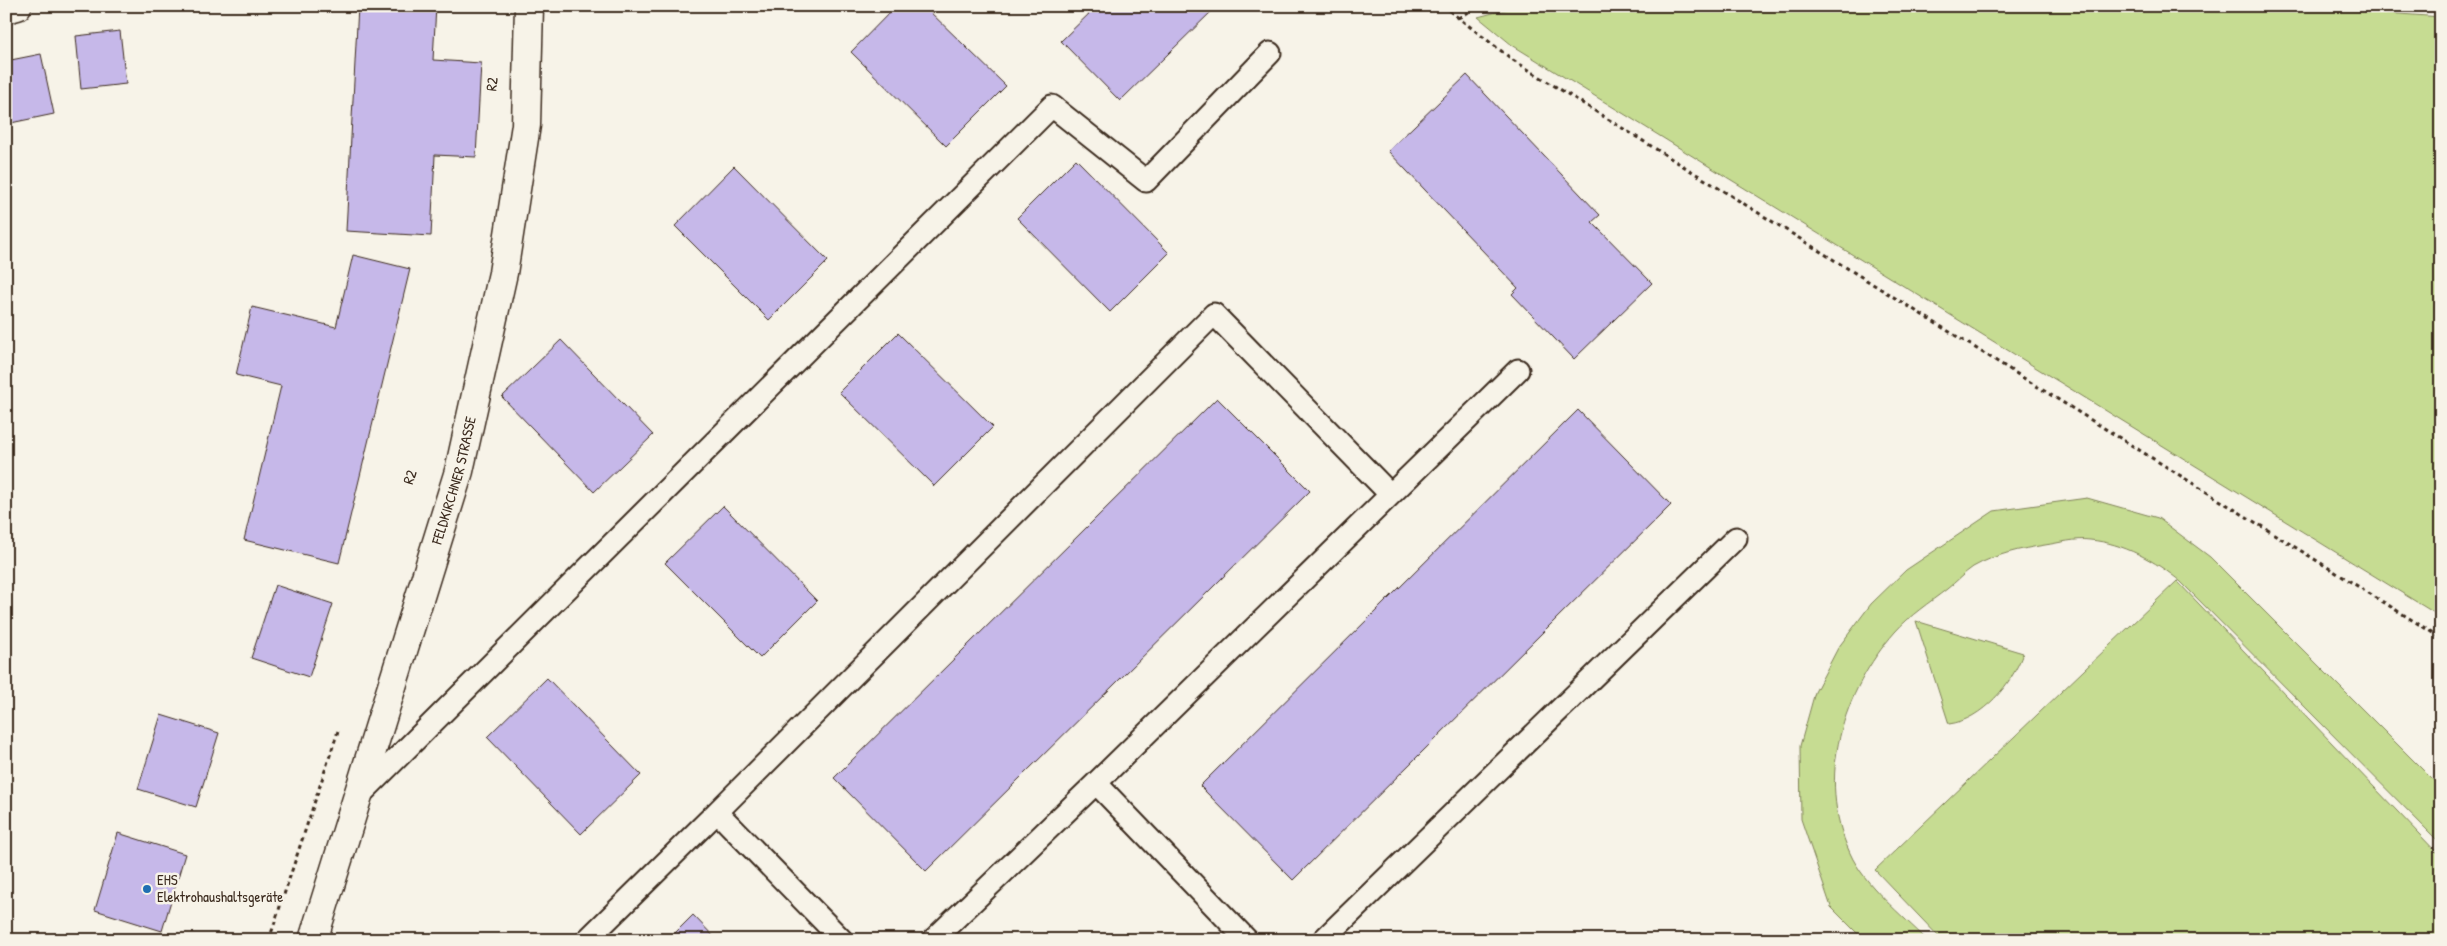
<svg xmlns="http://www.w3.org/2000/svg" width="2447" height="946" viewBox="0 0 2447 946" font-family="'Patrick Hand',sans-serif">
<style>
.green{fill:#c6dc92;stroke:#808358}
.building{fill:#c6b8e9;stroke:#3b2a1e}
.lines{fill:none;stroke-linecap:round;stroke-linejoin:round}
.service-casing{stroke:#3b2a1e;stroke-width:25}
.minor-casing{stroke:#3b2a1e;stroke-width:31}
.tertiary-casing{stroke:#3b2a1e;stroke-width:31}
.path{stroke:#3b2a1e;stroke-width:3;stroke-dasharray:4 4;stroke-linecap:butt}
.service{stroke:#f7f3e8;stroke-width:21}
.minor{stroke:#f7f3e8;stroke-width:28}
.tertiary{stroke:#f7f3e8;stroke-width:28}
.poi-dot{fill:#1f6fb2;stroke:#f7f3e8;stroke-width:2}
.labels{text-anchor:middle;stroke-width:5;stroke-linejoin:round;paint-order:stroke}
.street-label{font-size:15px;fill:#3b2a1e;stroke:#f7f3e8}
.poi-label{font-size:15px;fill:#3b2a1e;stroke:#f7f3e8;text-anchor:start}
</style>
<rect width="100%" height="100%" fill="#f7f3e8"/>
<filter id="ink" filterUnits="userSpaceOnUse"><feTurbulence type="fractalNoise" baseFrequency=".02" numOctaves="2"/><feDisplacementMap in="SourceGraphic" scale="10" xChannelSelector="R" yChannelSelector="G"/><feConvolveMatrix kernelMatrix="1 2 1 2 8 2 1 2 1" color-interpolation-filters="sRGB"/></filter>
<g filter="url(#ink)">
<!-- green -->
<path class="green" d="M1519 6H2289L2441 17V617L1512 45 1478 17Z
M2087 498 2158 518 2210 557 2441 788V844L2181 582C2156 561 2123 543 2090 540 2076 538 2059 543 2045 545 2020 549 1996 554 1973 567 1964 573 1956 582 1947 589 1929 603 1910 615 1895 632 1843 691 1815 778 1850 853 1864 885 1902 915 1927 940H1864L1831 907 1801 819 1800 746 1815 692 1838 648 1871 604 1906 570 1994 511Z
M2177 581 2441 857V940H1942L1875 870Z
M1916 621 2023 653C2013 683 1982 720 1949 724Z"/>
<!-- building -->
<path class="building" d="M358 6H436L433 60 481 63 476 157 435 155 431 236 346 231Z
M896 6H924L1006 86 946 146 851 52Z
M1097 6H1217L1120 101 1061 41Z
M120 31 126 84 81 89 76 36Z
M41 54 54 114 6 124V61Z
M1467 75 1600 215 1592 222 1652 283 1574 359 1512 294 1518 288 1388 151Z
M1076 159 1169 253 1110 312 1017 218Z
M734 166 828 261 769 320 675 226Z
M353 255 410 269 339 563 244 540 281 386 236 375 252 307 336 327Z
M898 333 993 427 934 486 839 392Z
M561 340 653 435 594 492 502 397Z
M1217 398 1310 491 926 871 834 778Z
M1578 410 1671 505 1293 880 1200 786Z
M723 506 817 601 760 658 665 563Z
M275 585 333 604 309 677 251 658Z
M547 678 641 775 581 834 487 737Z
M161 715 219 733 196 807 138 789Z
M118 833 185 854 162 931 95 910Z
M693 915 717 940H668Z"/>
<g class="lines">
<defs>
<path id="service" d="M1096 783 1518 370
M357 798 1052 106 1146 181 1270 53
M717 812 1214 314 1390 494
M587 940 717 812 842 940
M933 940 1096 783 1247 940
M1323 940 1736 538"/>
<path id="minor" d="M6 9 17 6"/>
<g id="tertiary">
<path id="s1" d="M313 940 459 471 503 273 526 125 529 6"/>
</g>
</defs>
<!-- service casing -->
<use href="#service" class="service-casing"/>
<!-- minor casing -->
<use href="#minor" class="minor-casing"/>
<!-- tertiary casing -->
<use href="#tertiary" class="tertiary-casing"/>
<!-- path -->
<path class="path" d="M1443 6 1513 60 2441 638
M2378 6 2441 8
M1458 18 1480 6
M269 940 338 731"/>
<!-- service -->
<use href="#service" class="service"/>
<!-- minor -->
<use href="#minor" class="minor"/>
<!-- tertiary -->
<use href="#tertiary" class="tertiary"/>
</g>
</g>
<!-- markers -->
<circle class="poi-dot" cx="147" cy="889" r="5"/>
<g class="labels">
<!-- street labels -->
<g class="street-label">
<text transform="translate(492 84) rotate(-84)" y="5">R2</text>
<text transform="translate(410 477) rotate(-72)" y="5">R2</text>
<text dy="5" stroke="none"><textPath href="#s1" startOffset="481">FELDKIRCHNER STRASSE</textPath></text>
</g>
<!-- poi labels -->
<g class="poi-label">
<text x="157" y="885">EHS<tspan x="157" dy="17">Elektrohaushaltsgeräte</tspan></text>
</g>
</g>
<!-- margin -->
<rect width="2447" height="946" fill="none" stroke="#f7f3e8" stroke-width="25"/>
<rect x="12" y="12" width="2422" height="921" fill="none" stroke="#3b2a1e" stroke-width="2" filter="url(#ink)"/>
</svg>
